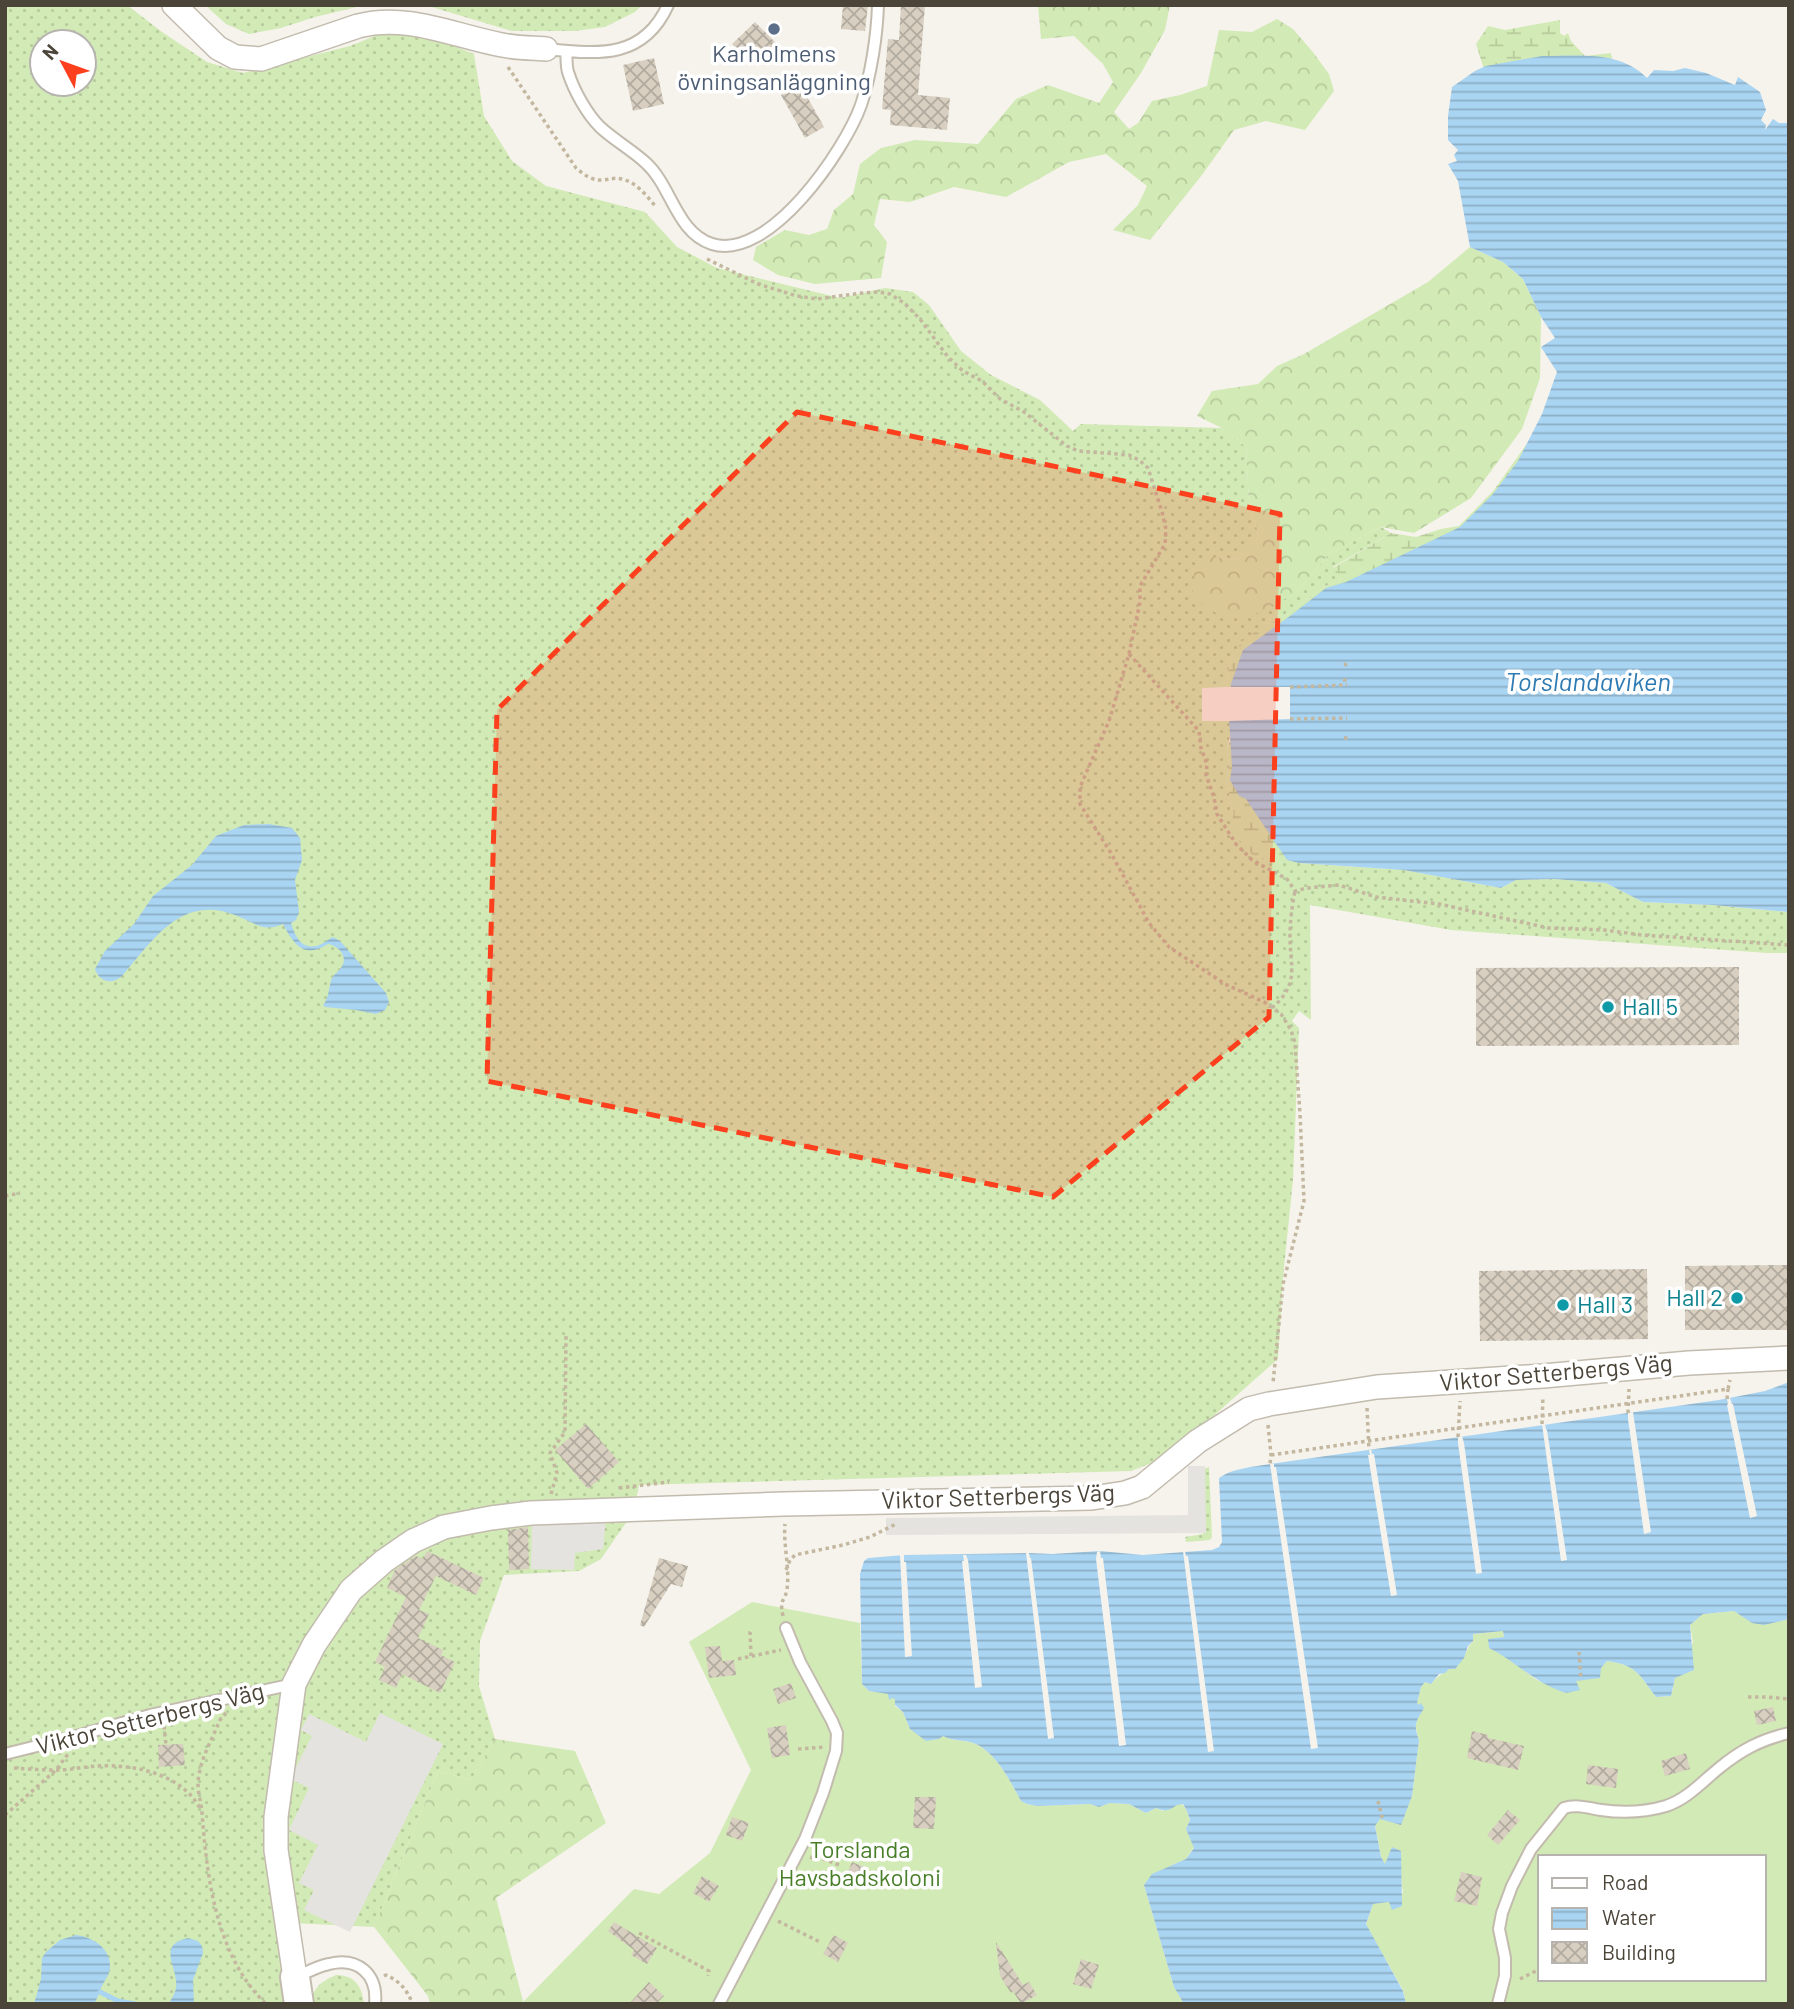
<svg xmlns="http://www.w3.org/2000/svg" width="1794" height="2009" viewBox="0 0 1794 2009" font-family="Barlow,sans-serif">
<style>
.grass{fill:url(#grass-dots);fill-rule:evenodd}
.forest{fill:url(#forest-crowns)}
.wetland{fill:url(#wetland-marsh)}
.garden{fill:#d2eab5;fill-rule:evenodd}
.parking{fill:#e5e3e0}
.water{fill:url(#water-rules)}
.pier{fill:#f6f3ec}
.lines{fill:none;stroke-linecap:round;stroke-linejoin:round}
.stream{stroke:#a9d4f2;stroke-width:5}
.building{fill:url(#building-cross-hatch)}
.service-casing{stroke:#c2bbae;stroke-width:14}
.minor-casing{stroke:#c2bbae;stroke-width:26}
.tertiary-casing{stroke:#c2bbae;stroke-width:32}
.path{stroke:#c4b79f;stroke-width:3.5;stroke-dasharray:3.5 3.5;stroke-linecap:butt}
.service{stroke:#fff;stroke-width:10}
.minor{stroke:#fff;stroke-width:23}
.tertiary{stroke:#fff;stroke-width:28}
.marked{fill:#fc3f1d;fill-opacity:0.2;stroke:#fc3f1d;stroke-width:5;stroke-dasharray:14 9;stroke-linejoin:round}
.service-dot{fill:#5c6f8a;stroke:#fff;stroke-width:2.5}
.culture-dot{fill:#0f9aa8;stroke:#fff;stroke-width:2.5}
.labels{text-anchor:middle;stroke-width:7;stroke-linejoin:round;paint-order:stroke}
.service-label{font-size:24px;fill:#4e5e75;stroke:#fff}
.culture-label{font-size:24px;fill:#0d838f;stroke:#fff;text-anchor:start}
.street-label{font-size:24px;fill:#4b4439;stroke:#fff}
.park-label{font-size:24px;fill:#4a7f2a;stroke:#fff}
.water-label{font-size:26px;font-style:italic;fill:#2e7ab2;stroke:#fff}
</style>
<defs>
<pattern id="grass-dots" width="8" height="8" patternUnits="userSpaceOnUse" patternTransform="scale(1.75)"><rect width="8" height="8" fill="#d2eab5"/><path d="M2 2h.1M6 6h.1" fill="none" stroke="#b6ca9c" stroke-width="1.8" stroke-linecap="round"/></pattern>
<pattern id="forest-crowns" width="20" height="18" patternUnits="userSpaceOnUse" patternTransform="scale(1.75)"><rect width="20" height="18" fill="#d2eab5"/><path d="M2 6a3 3 0 1 1 6 0M12 15a3 3 0 1 1 6 0" fill="none" stroke="#b6ca9c"/></pattern>
<pattern id="wetland-marsh" width="20" height="14" patternUnits="userSpaceOnUse" patternTransform="scale(1.75)"><rect width="20" height="14" fill="#d2eab5"/><path d="M1 5h8M5 5V1M11 12h8M15 12V8" fill="none" stroke="#b6ca9c"/></pattern>
<pattern id="water-rules" width="6" height="5" patternUnits="userSpaceOnUse" patternTransform="scale(1.75)"><rect width="6" height="5" fill="#a9d4f2"/><path d="M0 2.5h6" fill="none" stroke="#8caec5"/></pattern>
<pattern id="building-cross-hatch" width="8" height="8" patternUnits="userSpaceOnUse" patternTransform="scale(1.75)"><rect width="8" height="8" fill="#d8cfc1"/><path d="M0 0l8 8M0 8l8-8" fill="none" stroke="#b1aa9e"/></pattern>
</defs>
<rect width="100%" height="100%" fill="#f6f3ec"/>
<!-- grass -->
<path class="grass" d="M5 5H127L162 32 207 62 243 73 350 46 392 29 429 36 474 54 484 116 512 161 546 186 645 212 677 247 717 268 840 298 885 288 913 292 929 305 961 351 991 375 1040 400 1073 431 1081 424 1222 428 1246 447 1249 502 1259 537 1237 560 1213 557 1297 591 1330 553 1381 527 1391 533 1333 567 1341 581 1325 586 1279 620 1266 624 1230 659 1226 687 1202 688V721H1233L1227 750 1229 767 1227 778 1231 807 1254 856 1283 863H1299L1404 870 1501 888 1516 880 1554 879 1606 883 1643 902 1713 905 1789 912V953H1767L1451 930 1310 905 1311 1020 1299 1011 1292 1021 1299 1028 1293 1180 1283 1277 1278 1359 1167 1457 1131 1471 639 1485 634 1511 601 1559 579 1571 504 1575 480 1641 479 1686 495 1739 471 1780 438 1771 374 1927 292 1923 307 2004H5ZM42 42H84V84H42Z
M205 5H365L315 17 281 28 249 34 226 24Z
M425 5H642L635 12 605 27 575 31H512Z
M1209 1467 1212 1537 1210 1540 1186 1542 1185 1537 1203 1534 1200 1470Z
M336 1975C355 1975 362 1986 364 2004H311C312 1988 322 1981 336 1975Z"/>
<!-- forest -->
<path class="forest" d="M1038 5H1170L1165 30 1141 73 1114 112 1129 129 1138 123 1152 101 1180 95 1207 86 1219 30 1252 32 1277 19 1293 29 1312 51 1329 74 1334 91 1305 130 1266 121 1234 130 1202 175 1150 240 1113 230 1138 205 1147 186 1106 154 1069 162 1006 197 954 187 910 202 880 199 874 225 887 242 881 278 815 284 778 275 753 260 756 247 785 230 809 235 827 229 834 210 853 194 860 164 881 148 915 140 978 144 1016 99 1048 85 1099 103 1113 82 1103 64 1074 36 1041 39Z
M1470 247 1503 262 1523 279 1541 317 1540 378 1522 429 1471 498 1414 533 1381 527 1330 553 1297 591 1266 611 1227 620 1192 598 1194 573 1213 557 1237 560 1259 537 1249 502 1246 447 1222 428 1197 416 1212 391 1258 384 1277 366 1304 354 1428 282Z
M495 1739 575 1751 606 1823 496 1898 523 2001 521 2004H430L428 1996 374 1927 438 1771 471 1780Z"/>
<!-- wetland -->
<path class="wetland" d="M1560 20V33L1564 36 1568 33 1571 41 1585 56 1611 53 1612 59 1483 80V66L1476 44 1488 26 1505 30Z
M1538 428 1525 476 1262 686 1226 687 1230 659 1238 650 1241 642 1266 624 1279 620 1325 586 1341 581 1333 568 1391 533 1416 537 1441 529 1459 526 1494 490Z
M1232 734 1303 859 1299 863H1283L1254 856 1236 838 1231 825 1234 813 1231 807 1227 778 1229 767 1227 750Z"/>
<!-- garden -->
<path class="garden" d="M752 1602 860 1623 862 1684 869 1691 886 1693 896 1700 895 1706 903 1712 910 1729 934 1740 943 1736C953 1742 966 1739 976 1744 997 1754 1010 1781 1021 1801L1027 1804 1037 1806 1090 1804 1099 1807 1110 1803 1129 1804 1146 1813 1156 1808 1163 1811 1177 1804H1182L1187 1811 1190 1821 1186 1829 1194 1847 1186 1859 1170 1866 1144 1885 1174 1987 1184 2004H521L634 1889 659 1894 710 1853 751 1770 689 1642Z
M1734 1611C1758 1627 1761 1626 1789 1619V2004H1406L1403 1990 1366 1925 1373 1904 1389 1902 1403 1893 1400 1871 1401 1851 1385 1865 1381 1857 1375 1825 1380 1819 1412 1796 1419 1740C1415 1729 1414 1721 1422 1711L1417 1703 1421 1687 1425 1682 1431 1684C1440 1673 1450 1670 1460 1661 1466 1656 1467 1647 1473 1641V1634L1503 1631 1504 1637 1489 1648 1505 1656 1535 1679 1565 1693 1576 1681 1601 1668 1607 1661C1636 1665 1639 1674 1656 1697L1671 1696 1675 1678 1693 1642 1690 1625 1703 1614ZM1540 1857H1764V1979H1540Z"/>
<!-- parking -->
<path class="parking" d="M1188 1466H1205L1206 1533 886 1535V1518L1188 1515Z
M606 1517 603 1549 575 1553 574 1570 531 1569 532 1524Z
M380 1713 443 1744 350 1932 304 1910 314 1890 299 1883 318 1845 289 1830 309 1788 290 1779 312 1736 301 1730 309 1714 366 1742Z"/>
<!-- water -->
<path class="water" d="M1542 56C1578 56 1620 50 1647 78L1654 70 1673 71 1685 68 1706 73 1735 85 1738 77 1760 92 1766 110 1761 120 1766 125 1765 130 1773 119 1779 123H1789V912L1713 905 1643 902 1606 883 1554 879 1516 880 1501 888 1404 870 1299 863 1287 860 1246 799 1239 796 1230 780 1232 767 1229 717 1231 684 1243 650 1290 616 1326 588 1346 582 1460 527 1493 494 1518 461 1542 414 1557 372 1541 347 1555 338 1541 317 1523 279 1503 262 1470 247 1458 181 1448 164 1457 161 1454 155 1458 150 1448 140V116L1452 87 1475 71 1486 66Z
M269 824 292 828 300 838 302 860 295 880 299 912 296 920 291 923C295 935 300 949 316 946 322 945 327 940 333 937L340 941 386 993 389 1002 385 1010 376 1014 356 1010 325 1007 323 1005C330 997 328 987 332 978 335 973 341 970 343 964 347 954 336 945 328 944 304 959 294 945 283 924 265 932 258 925 242 918 183 890 155 938 121 977 110 985 99 981 95 969L105 951 134 924 153 896 192 865 216 836 244 825Z
M1789 1382V1619L1764 1625 1752 1623 1734 1611 1703 1614 1690 1625 1694 1670 1675 1678 1671 1696 1656 1697C1639 1674 1636 1665 1607 1661L1601 1668 1600 1678 1576 1681 1580 1690C1574 1691 1568 1694 1563 1692 1535 1683 1515 1661 1489 1648L1488 1639 1504 1637 1503 1631 1473 1634V1641L1468 1646 1464 1658 1455 1669H1449L1445 1673 1439 1674 1431 1684 1425 1682 1421 1687 1417 1703 1419 1705 1421 1703 1424 1708C1416 1722 1413 1724 1419 1740L1412 1796 1401 1825 1380 1819 1375 1826 1381 1857 1385 1864 1392 1847 1401 1851 1402 1906 1392 1910 1389 1902 1373 1904 1366 1924 1403 1991 1406 2004H1184L1174 1987 1144 1885 1152 1874 1186 1859 1194 1848 1186 1829 1190 1820 1187 1811 1183 1804 1177 1805C1169 1811 1165 1812 1156 1808L1146 1813 1129 1804 1110 1803 1099 1807 1090 1804 1037 1806 1027 1804 1021 1801C1010 1781 997 1754 976 1744 966 1739 953 1742 943 1736L939 1739 926 1741 910 1729 903 1712 895 1705V1699L892 1698 889 1700 888 1694 869 1691 862 1684 860 1574 864 1561 868 1558 904 1555 1029 1553 1052 1554 1100 1551 1143 1555 1212 1550 1219 1547 1222 1542 1219 1478C1232 1468 1254 1467 1270 1464L1719 1400 1765 1391Z
M76 1935C94 1937 115 1951 109 1973 107 1978 103 1983 101 1988 99 1994 97 1999 94 2004H34L41 1979 42 1958 46 1952 60 1940Z
M188 1938 198 1941 202 1946 203 1953 193 1980 194 2004H169C171 1999 175 1994 176 1988 179 1968 155 1945 188 1938Z"/>
<!-- pier -->
<path class="pier" d="M1227 687H1290V719L1226 721Z
M1730 1398 1732 1404H1733L1757 1516 1750 1518 1727 1405 1728 1404 1727 1399Z
M1633 1412 1651 1532 1644 1534 1628 1419V1413Z
M1542 1424H1545L1546 1429 1547 1430 1567 1560 1561 1561Z
M1462 1436 1464 1443 1482 1573 1476 1574 1458 1443V1437Z
M1371 1449 1372 1454H1374L1397 1595 1391 1596 1368 1455H1370L1369 1450Z
M1270 1464H1274V1467H1276L1318 1748 1311 1749Z
M1100 1551 1101 1558H1103L1126 1745 1119 1746 1096 1559 1097 1552Z
M1183 1551H1185L1186 1556H1188L1214 1751 1208 1752Z
M1026 1553H1029L1030 1558H1031L1054 1738 1048 1739Z
M900 1555H904V1562H906L912 1656 905 1657Z
M963 1555H966L968 1560 982 1687 975 1688 962 1561H964Z"/>
<g class="lines">
<!-- stream -->
<path class="stream" d="M100 1992 118 2001 135 2004"/>
</g>
<!-- building -->
<path class="building" d="M843 5H868L865 31 841 29Z
M901 5H925L918 95 950 98 947 130 890 125 891 110 882 109 888 39 899 40Z
M755 22 776 43 752 65 732 44Z
M654 58 664 104 633 111 623 65Z
M800 84 824 127 805 138 781 95Z
M1739 967V1045L1476 1046V968Z
M1789 1265V1330H1685V1266Z
M1647 1269 1648 1339 1480 1341 1479 1271Z
M586 1424 619 1462 588 1489 555 1450Z
M528 1527 529 1569 509 1570 508 1530Z
M427 1551 484 1578 476 1595 436 1576 419 1610 429 1614 418 1638 443 1650 441 1655 455 1662 440 1693 402 1674 396 1688 379 1680 385 1667 375 1662 406 1597 387 1588 395 1570 416 1556 423 1559Z
M659 1558 688 1566 682 1587 671 1584 644 1627 640 1625Z
M720 1646 722 1661 734 1660 736 1675 709 1678 705 1647Z
M791 1683 796 1698 778 1704 773 1689Z
M1773 1707 1776 1721 1757 1725 1754 1711Z
M786 1725 790 1755 772 1758 767 1728Z
M1472 1731 1488 1735V1738L1524 1746 1518 1770 1467 1758Z
M183 1744 185 1765 159 1767 158 1745Z
M1686 1753 1690 1769 1665 1776 1661 1761Z
M1588 1765 1618 1769 1616 1788 1586 1784Z
M915 1797H936L934 1829 913 1828Z
M1508 1810 1520 1820 1498 1845 1487 1835Z
M732 1817 749 1823 742 1841 726 1835Z
M852 1862 869 1869 862 1887 845 1880Z
M1461 1872 1482 1877 1477 1906 1454 1901Z
M702 1876 719 1886 709 1902 693 1893Z
M614 1922 657 1948 647 1964 631 1955 634 1950 608 1931Z
M834 1935 848 1943 838 1962 823 1954Z
M996 1942 1023 1985 1029 1982 1037 1995 1021 2004 1013 1991 1011 1993 1000 1976Z
M1081 1959 1099 1965 1091 1989 1073 1984Z
M649 1982 664 1996 656 2004H629Z"/>
<g class="lines">
<defs>
<path id="service" d="M546 49C598 54 643 60 668 5
M566 51C567 58 566 66 568 72 574 91 587 114 600 127 614 140 632 150 646 163 672 187 676 232 712 244 769 262 845 150 861 105 871 75 877 36 878 5
M5 1754 73 1737 150 1715 294 1684
M297 1977C307 1972 318 1966 329 1964 358 1957 378 1974 375 2004
M719 2004 805 1839 823 1793 836 1751 837 1733 832 1721 800 1662 786 1628
M1498 2004 1505 1976V1958L1499 1929 1502 1913 1512 1886 1531 1849 1564 1808C1577 1804 1588 1808 1601 1810 1622 1813 1646 1812 1666 1806 1687 1799 1701 1783 1718 1769 1741 1750 1760 1740 1789 1733"/>
<path id="minor" d="M174 5 218 48 235 57 261 59 358 26C407 13 454 36 502 45 517 48 532 48 546 49
M295 1977 276 1850V1817L294 1684 314 1645 351 1590 384 1561 413 1541 444 1527 491 1518 531 1513 783 1504 1092 1498 1125 1493 1142 1487 1198 1441 1249 1409 1269 1404 1377 1387 1543 1376 1689 1363 1789 1358"/>
<path id="tertiary" d="M295 1977 299 2004"/>
</defs>
<!-- service casing -->
<use href="#service" class="service-casing"/>
<!-- minor casing -->
<use href="#minor" class="minor-casing"/>
<!-- tertiary casing -->
<use href="#tertiary" class="tertiary-casing"/>
<!-- path -->
<path class="path" d="M508 67 576 168C583 174 591 180 600 180 608 180 615 177 622 179 636 182 647 196 656 207
M707 259 758 284 797 296 817 299 862 293 879 292 890 294 904 303 920 319 948 357 963 371 982 381 1000 399 1024 412 1067 446 1078 451 1129 455 1139 460 1148 468 1162 512 1166 529 1165 544 1140 586V602L1129 654 1109 721 1080 787V804L1111 853 1149 923 1169 947 1225 984 1264 1002 1281 1014 1291 1030 1295 1043 1300 1114 1304 1201 1283 1284 1273 1383
M1129 654 1199 731 1201 748 1207 764 1206 775 1214 797 1217 814 1236 844 1252 860 1287 879 1295 891 1307 888 1339 885 1376 897 1439 904 1548 928 1604 930 1642 935 1789 945
M1344 665 1347 664
M1343 680H1348
M1290 687 1347 685
M1290 719 1347 718
M1344 738H1349
M1272 1008C1300 983 1290 968 1290 936 1290 921 1292 906 1295 891
M5 1196 20 1193
M1727 1399 1728 1389
M1367 1408 1369 1450
M1628 1413 1629 1389
M1542 1424 1543 1396
M1268 1425 1271 1455 1270 1464
M1458 1437 1460 1401
M1271 1455 1728 1389 1730 1380
M619 1488 669 1482
M551 1494 557 1473 550 1453 565 1432 566 1335
M786 1570 790 1560 795 1555 843 1545 870 1537 896 1524
M783 1616C779 1597 785 1603 787 1589 790 1568 783 1545 785 1524
M1579 1652 1581 1680
M751 1656 750 1632 752 1629
M738 1659 781 1650
M1748 1697H1767L1789 1699
M226 1713 220 1720C213 1737 202 1756 199 1775 196 1788 201 1800 202 1813 207 1878 216 1956 266 2004
M164 1726 166 1745
M798 1749 824 1747
M14 1768C28 1769 43 1770 57 1770 70 1770 83 1767 96 1766 133 1764 182 1773 201 1810
M1378 1801 1383 1821
M5 1815 56 1770 68 1754
M810 1857 816 1859 818 1857 839 1865
M778 1921 820 1942
M639 1933 709 1971 708 1976
M384 1976 386 1975C401 1982 406 1989 413 2004
M1520 1979 1540 1969"/>
<!-- service -->
<use href="#service" class="service"/>
<!-- minor -->
<use href="#minor" class="minor"/>
<!-- tertiary -->
<use href="#tertiary" class="tertiary"/>
</g>
<!-- marked area -->
<path class="marked" d="M797 412 1280 514 1269 1017 1053 1197 487 1081 497 710Z"/>
<!-- markers -->
<circle class="service-dot" cx="774" cy="29" r="7"/>
<g class="culture-dot">
<circle cx="1608" cy="1007" r="7"/>
<circle cx="1737" cy="1298" r="7"/>
<circle cx="1563" cy="1305" r="7"/>
</g>
<g class="labels">
<!-- service labels -->
<g class="service-label">
<text x="774" y="62">Karholmens<tspan x="774" dy="28">övningsanläggning</tspan></text>
</g>
<!-- culture labels -->
<g class="culture-label">
<text x="1622" y="1015">Hall 5</text>
<text x="1723" y="1306" text-anchor="end">Hall 2</text>
<text x="1577" y="1313">Hall 3</text>
</g>
<!-- street labels -->
<g class="street-label">
<text transform="translate(1556 1373) rotate(-5)" y="8">Viktor Setterbergs Väg</text>
<text transform="translate(998 1497) rotate(-2)" y="8">Viktor Setterbergs Väg</text>
<text transform="translate(150 1719) rotate(-14)" y="8">Viktor Setterbergs Väg</text>
</g>
<!-- park labels -->
<g class="park-label">
<text x="860" y="1858">Torslanda<tspan x="860" dy="28">Havsbadskoloni</tspan></text>
</g>
<!-- water labels -->
<g class="water-label">
<text x="1588" y="691">Torslandaviken</text>
</g>
</g>
<!-- border -->
<rect width="1794" height="2009" fill="none" stroke="#4b4439" stroke-width="14"/>
<!-- legend -->
<rect x="1538" y="1855" width="228" height="126" fill="#ffffff" stroke="#b7b4b0" stroke-width="2"/>
<rect x="1552" y="1878" width="35" height="10" fill="#ffffff" stroke="#b7b4b0" stroke-width="2"/>
<text x="1602" y="1890" font-size="21" fill="#4b4439">Road</text>
<rect x="1552" y="1908" width="35" height="21" fill="url(#water-rules)" stroke="#b7b4b0" stroke-width="2"/>
<text x="1602" y="1925" font-size="21" fill="#4b4439">Water</text>
<rect x="1552" y="1942" width="35" height="21" fill="url(#building-cross-hatch)" stroke="#b7b4b0" stroke-width="2"/>
<text x="1602" y="1960" font-size="21" fill="#4b4439">Building</text>
<!-- north arrow -->
<g transform="translate(63 63) rotate(311)"><circle r="33" fill="#ffffff" stroke="#b7b4b0" stroke-width="2"/>
<path d="M0-5L12 26L0 18L-12 26Z" fill="#fc3f1d"/>
<text y="-10" font-size="19" font-weight="bold" text-anchor="middle" fill="#4b4439">N</text>
</g>
</svg>
